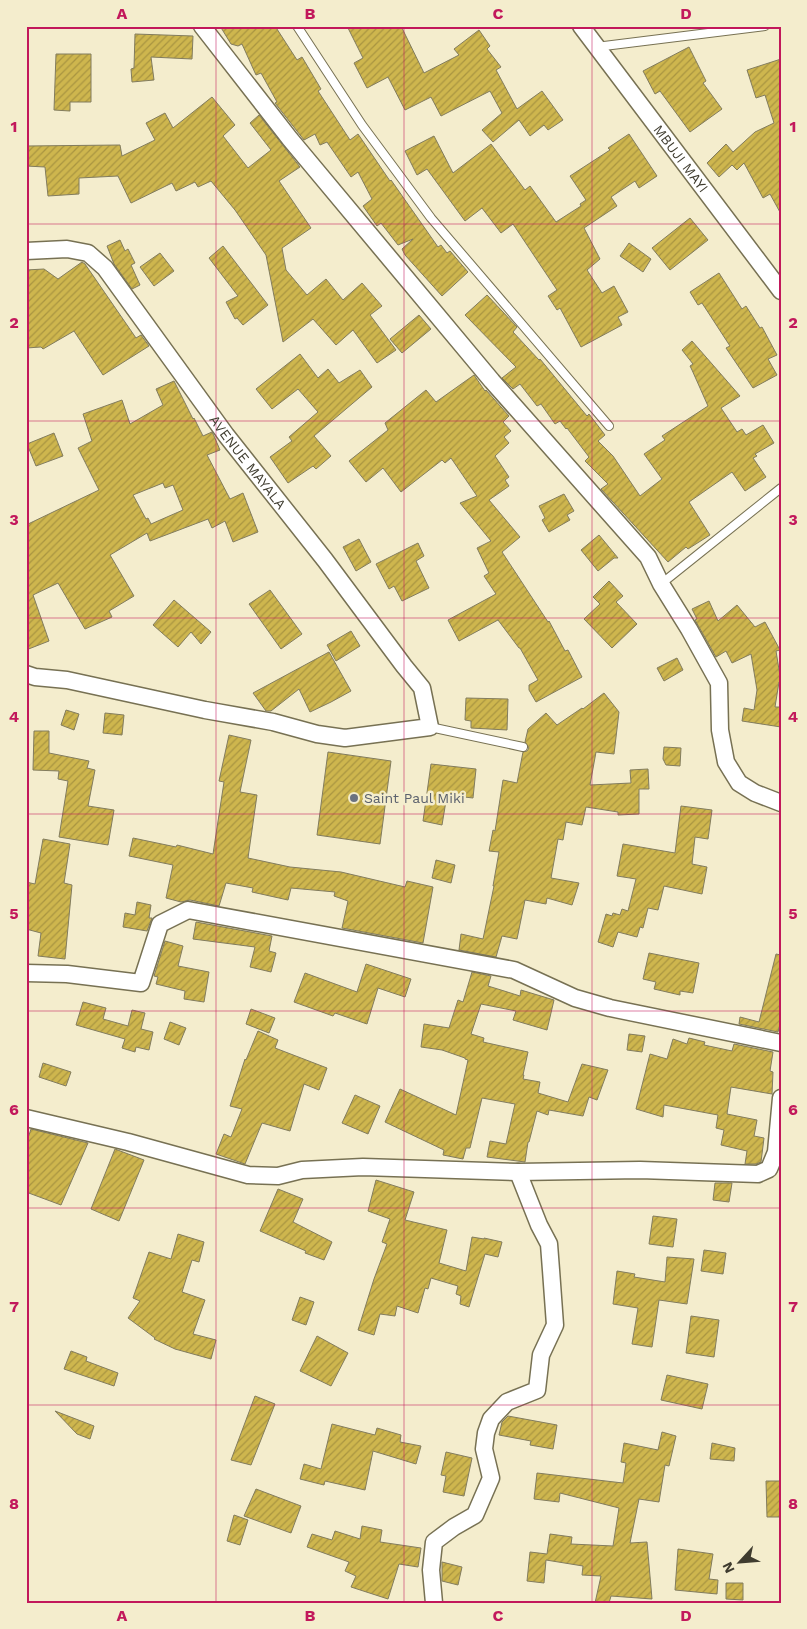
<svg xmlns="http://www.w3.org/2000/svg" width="807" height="1629" viewBox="0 0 807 1629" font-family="'Work Sans',sans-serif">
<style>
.building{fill:url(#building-hatch);stroke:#827c5e;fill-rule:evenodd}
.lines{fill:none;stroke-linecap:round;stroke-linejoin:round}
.service-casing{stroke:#777153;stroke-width:10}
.minor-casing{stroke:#777153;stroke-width:19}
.service{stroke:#fff;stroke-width:8}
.minor{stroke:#fff;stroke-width:16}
.grid{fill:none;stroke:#c2185b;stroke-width:1;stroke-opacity:0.55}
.worship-dot{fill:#6b7280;stroke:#f4edcd;stroke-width:2}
.labels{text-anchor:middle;stroke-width:5;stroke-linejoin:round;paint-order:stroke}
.street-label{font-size:14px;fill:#3f3c2f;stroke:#f4edcd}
.worship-label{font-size:14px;fill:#5b616d;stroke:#f4edcd;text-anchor:start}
.neatline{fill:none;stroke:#c2185b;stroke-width:2}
.grid-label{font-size:16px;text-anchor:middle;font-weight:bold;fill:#c2185b}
</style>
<defs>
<pattern id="building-hatch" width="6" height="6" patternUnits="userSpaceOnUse" patternTransform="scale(1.25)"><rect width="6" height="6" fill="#ceb64e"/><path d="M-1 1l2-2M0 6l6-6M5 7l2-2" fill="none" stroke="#a99541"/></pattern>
</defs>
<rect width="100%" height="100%" fill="#f4edcd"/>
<!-- building -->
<path class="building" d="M220 26H275L297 60 302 57 321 89 318 91 350 140 358 134 390 181 391 180 438 247 441 245 447 253 450 251 468 272 442 296 405 255 402 249 413 239 398 245 381 223 377 226 363 206 372 199 358 172 351 177 327 142 320 145 315 134 304 140 275 103 277 102 261 73 256 75 242 44 238 46 231 44Z
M347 26H401L424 73 459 55 454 49 479 30 490 46 487 49 501 67 496 70 517 109 542 91 563 120 548 130 544 125 530 136 519 120 493 142 482 130 502 113 490 91 441 116 431 97 405 110 388 77 367 88 354 63 363 58Z
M135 34 193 36 192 59 151 57 154 80 132 82 131 69 134 68Z
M689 47 706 81 703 83 722 109 690 132 660 91 655 94 643 71Z
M56 54H91V102H70V111L54 110Z
M781 59V214L770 194 763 198 744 163 737 170 732 165 719 177 707 163 726 144 733 152 755 132 774 123 765 95 756 98 747 70Z
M212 97 235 125 223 136 248 168 271 150 250 123 259 115 300 167 279 181 311 228 282 248 286 270 307 295 326 279 343 300 362 283 382 306 370 315 396 350 377 363 353 330 336 345 313 319 283 342 266 255 235 210 211 181 198 187 195 182 176 191 172 183 131 203 118 176 79 178V194L48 196 45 167 26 166V146L120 145 122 156 155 140 146 123 165 113 173 128Z
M629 134 657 176 639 188 635 181 611 197 617 206 584 228 600 259 587 270 602 293 614 286 628 312 618 317 622 325 581 347 560 308 557 310 548 296 557 290 513 224 501 233 482 208 465 221 427 169 417 175 405 151 434 136 453 173 491 144 525 190 530 186 556 222 581 206 580 204 586 200 570 176 610 150 608 148Z
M690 218 708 240 670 270 652 248Z
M120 240 125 251 128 249 135 263 131 265 140 285 132 289 114 264 107 246Z
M629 243 651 259 643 272 620 256Z
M223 246 268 305 243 325 237 318 235 319 226 302 238 296 209 258Z
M160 253 174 271 154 286 140 267Z
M82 262 85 264 136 338 141 335 149 346 103 375 74 331 43 349 41 347 26 348V270L44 269 58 279Z
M719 273 742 309 746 306 760 328 762 327 777 355 768 359 777 375 753 388 726 348 730 346 702 303 698 305 690 292Z
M487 295 517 327 513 332 539 360 540 359 587 416 589 414 605 435 598 441 613 456 640 496 662 479 644 454 665 440 662 436 708 406 692 370 690 366 693 364 682 350 692 341 740 396 721 408 737 432 742 429 746 435 763 425 774 443 755 454 757 456 753 458 766 477 745 491 732 472 689 502 710 535 688 549 686 547 668 562 601 489 608 484 585 461 589 457 567 428 566 429 560 421 555 424 541 404 537 406 520 384 513 389 502 378 516 367 465 315Z
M419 315 431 329 402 353 390 339Z
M300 354 318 378 328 369 339 383 360 370 372 387 314 436 331 456 316 469 313 466 288 483 270 457 292 441 289 437 318 412 298 389 272 409 256 389Z
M474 375 485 391 486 390 509 416 503 422 511 431 504 437 509 443 495 456 509 477 505 480 509 486 489 500 520 537 502 552 548 622 549 621 565 651 568 650 582 677 536 702 529 690V685L538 680 520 648H519L498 620 459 641 448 620 496 594 484 576 489 573 477 548 491 541 460 503 477 496 451 458 445 463 442 460 401 492 383 468 366 482 349 461 388 430 385 423 426 390 436 402Z
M174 381 193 419 194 418 203 436 212 432 214 436 220 450 207 455 230 499 243 493 258 532 233 542 225 521 212 528 208 519 150 541 147 533 110 555 134 596 109 611 112 617 85 629 58 583 33 595 49 641 26 650V525L99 490 78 448 92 441 83 414 122 400 130 424 163 405 156 389ZM163 483 165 488 173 485 183 510 151 524 148 518 146 519 133 495Z
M54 433 63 456 36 466 27 444Z
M564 494 574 511 567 515 570 520 549 532 542 520 545 518 539 506Z
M599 535 618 558H614L598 571 581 550Z
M359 539 371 562 356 571 343 547Z
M418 543 424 556 416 561 429 588 402 601 394 586 389 589 376 564Z
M609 581 623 596 616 602 637 624 612 648 584 619 600 604 593 597Z
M270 590 302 634 281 649 249 604Z
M174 600 211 632 201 644 191 632 178 647 153 625Z
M709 601 718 621 737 605 755 627 765 622 780 650 776 651 781 682H779L775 707H781V727L742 721 744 708 754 710 757 690 751 654 732 663 726 651 716 657 695 620 697 619 692 609Z
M351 631 360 646 336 661 327 645Z
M329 652 351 691 331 702 310 712 299 689 271 711H266L253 693Z
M677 658 683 670 664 681 657 668Z
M604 693 619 712 614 754 596 752 590 785 631 783 630 770 648 769 649 789H639V814L618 815V812L586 807 582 825 566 822 563 840 558 839 551 878 579 883 572 905 547 898 546 904 525 900 517 939 502 936 496 957 459 950 461 934 483 939 494 886H493L499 852 489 851 493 830 495 831 503 780 517 783 523 752 527 751 529 748 525 742 528 729 546 713 557 725 582 708 583 709Z
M466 698 508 699 507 730 471 728V721L465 720Z
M66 710 79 714 74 730 61 725Z
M105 713 124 715 122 735 103 733Z
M34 731H49V753L89 761 87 768 95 770 88 806 114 810 108 845 59 837 68 781 58 779 59 771 33 770Z
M229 735 251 740 240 792 257 795 248 858 290 867 341 872 405 887 407 881 433 887 423 943 342 928 348 901 334 896 335 892 291 888 288 900 252 892 253 888 226 883 219 906 190 900 181 902 166 898 173 865 129 856 133 838 176 847 177 845 213 854 224 782 219 781Z
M664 747 681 748 680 766 666 765 663 759Z
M328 752 391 761 380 844 317 835Z
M431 764 476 769 473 798 447 795 442 825 423 821Z
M681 806 712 810 708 839 695 837 692 864 707 867 702 894 664 886 658 910 648 908 643 928 640 927 637 937 618 932 613 947 598 942 606 914 612 916 613 913 620 915 622 909 628 911 636 879 617 876 623 844 675 853Z
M43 839 70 844 64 883 72 885 65 959 38 956 41 933 26 929V882L35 884Z
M436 860 455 865 451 883 432 878Z
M137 902 151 905 149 918H152L147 931 123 927 125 913 135 915Z
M196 922 272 936 269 951 276 953 271 972 250 967 255 947 193 939Z
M165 941 183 946 178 966 209 972 204 1002 184 999 185 991 156 984 158 977 154 976Z
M649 953 699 963 693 993 680 991V995L654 989 656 982 643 979Z
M776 954 781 955V1020L778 1032 739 1024 740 1017 759 1022Z
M366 964 411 979 405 997 378 988 367 1024 335 1013 333 1016 294 1002 305 973 357 992Z
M472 972 491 976 488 986 501 990 520 996 521 990 554 1000 547 1030 513 1020 516 1011 481 1004 471 1034 484 1038 483 1042 528 1052 523 1075H524L523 1079 540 1082 538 1093 568 1102 582 1064 608 1070 597 1100 589 1097 583 1116 549 1110 548 1115 537 1111 529 1142H528L525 1162 487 1157 490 1141 506 1144 515 1104 482 1098 470 1148H466L463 1159 443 1155 444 1150 385 1122 400 1089 456 1115 468 1060 465 1059V1058L442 1050 421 1047 424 1024 449 1028 458 1000 463 1002Z
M83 1002 106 1008 103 1019 128 1026 132 1010 145 1013 141 1029 153 1032 149 1050 136 1047 135 1052 122 1048 125 1039 76 1025Z
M251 1009 275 1018 269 1033 246 1024Z
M170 1022 186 1028 179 1045 164 1039Z
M258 1031 278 1040 275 1048 327 1068 319 1090 304 1084 290 1131 262 1123 245 1164 216 1154 224 1134 231 1137 242 1109 230 1106 245 1059 246 1060Z
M629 1034 645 1036 642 1052 627 1050Z
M689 1038 705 1042 704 1045 732 1051 734 1044 773 1052 770 1071 773 1072 772 1094 731 1087 727 1114 757 1120 754 1136 764 1138 761 1162 756 1164H745L747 1151 721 1145 724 1130 716 1128 718 1115 664 1105 663 1117 636 1109 650 1054 667 1059 673 1039 687 1044Z
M43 1063 71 1072 66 1086 39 1077Z
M355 1095 380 1106 368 1134 342 1123Z
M31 1129 88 1143 61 1205 26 1192V1144Z
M115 1149 144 1160 119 1221 91 1209Z
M376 1180 414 1192 405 1220 447 1230 439 1263 466 1271 472 1237 484 1239V1238L502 1242 498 1257 485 1254 469 1307 460 1304 461 1296 456 1294 458 1286 431 1278 428 1289 425 1288 418 1313 397 1306 395 1316 380 1314 374 1335 358 1330 374 1279 387 1244 382 1242 390 1219 368 1211Z
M715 1183H732L729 1202 713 1200Z
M278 1189 303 1199 293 1222 332 1242 324 1260 305 1253 306 1251 260 1231Z
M653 1216 677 1219 673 1247 649 1244Z
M178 1234 204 1242 199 1262 192 1260 182 1292 205 1300 193 1334 216 1340 211 1359 175 1349 154 1339 155 1338 128 1318 140 1301 133 1298 149 1252 171 1259Z
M704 1250 726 1253 723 1274 701 1271Z
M667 1257 694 1259 687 1304 659 1300 652 1347 632 1344 638 1308 613 1304 617 1271 635 1274 634 1277 665 1282Z
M300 1297 314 1302 306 1325 292 1320Z
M691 1316 719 1320 714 1357 686 1353Z
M317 1336 348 1353 331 1386 300 1371Z
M71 1351 87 1357 86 1361 118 1373 114 1386 64 1369Z
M667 1375 708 1384 702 1409 661 1400Z
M255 1396 275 1404 251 1465 231 1460Z
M55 1411 94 1426 90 1439 77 1434Z
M508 1416 557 1425 553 1449 530 1445 531 1441 499 1435 502 1422Z
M332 1424 375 1435 377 1428 401 1435 400 1442 421 1446 416 1464 373 1451 365 1490 325 1481 324 1485 300 1479 304 1464 321 1469Z
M662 1432 676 1436 669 1466 665 1465 659 1502 639 1499 630 1543 647 1542 652 1599 611 1596 609 1603H595L601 1576 582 1575 583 1566 546 1560 544 1583 527 1581 530 1552 547 1554 550 1534 572 1537 571 1544 613 1546 619 1508 560 1493 559 1502 534 1499 537 1473 623 1483 626 1463 621 1462 624 1443 658 1450Z
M712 1443 735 1448 734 1461 710 1459Z
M446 1452 472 1458 464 1496 443 1492 446 1476 441 1475Z
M766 1481H781V1517H767Z
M256 1489 301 1506 291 1533 244 1516Z
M234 1515 248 1520 240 1545 227 1541Z
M362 1526 382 1530 380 1542 421 1548 418 1567 399 1564 388 1599 351 1587 356 1576 345 1571 349 1562 307 1547 312 1534 332 1540 335 1531 360 1539Z
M678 1549 713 1554 709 1579 718 1580 717 1594 675 1590Z
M442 1562 462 1567 458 1585 442 1581Z
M726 1583H743V1600L726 1599Z"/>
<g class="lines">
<defs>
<path id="service" d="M297 26 362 125 431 218 609 426
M596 47 765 26
M661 584 781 488
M430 727 523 747"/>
<g id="minor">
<path d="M202 26 290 139 492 381 648 557 661 584 689 629 719 683 720 730 726 762 739 783 755 793 781 803"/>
<path id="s1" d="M581 26 781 291"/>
<path id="s2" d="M26 251 67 249 88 253 105 268 226 435 325 560 404 666 422 688 430 727 345 738 317 734 273 722 205 710 67 680 35 677 26 674"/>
<path d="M26 973 67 974 141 983 160 924 188 910 514 970 575 998 610 1008 781 1043"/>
<path d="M26 1118 128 1142 248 1175 278 1176 302 1170 363 1167 518 1172 640 1170 758 1174 769 1169 776 1152 781 1098"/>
<path d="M434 1603 431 1570 434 1542 454 1527 475 1515 491 1478 484 1449 486 1433 491 1419 507 1402 537 1390 541 1355 555 1325 551 1270 549 1244 539 1225 518 1172"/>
</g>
</defs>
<!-- service casing -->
<use href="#service" class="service-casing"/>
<!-- minor casing -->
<use href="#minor" class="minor-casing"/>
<!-- service -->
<use href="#service" class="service"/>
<!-- minor -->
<use href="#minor" class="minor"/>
</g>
<!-- grid -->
<path class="grid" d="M216 26V1603M404 26V1603M592 26V1603M26 224H781M26 421H781M26 618H781M26 814H781M26 1011H781M26 1208H781M26 1405H781"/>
<!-- markers -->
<circle class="worship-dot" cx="354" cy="798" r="5"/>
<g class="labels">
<!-- street labels -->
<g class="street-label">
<text dy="5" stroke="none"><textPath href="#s1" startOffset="166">MBUJI MAYI</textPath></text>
<text dy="5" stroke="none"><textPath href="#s2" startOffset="326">AVENUE MAYALA</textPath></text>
</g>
<!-- worship labels -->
<g class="worship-label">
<text x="364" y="803">Saint Paul Miki</text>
</g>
</g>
<!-- border -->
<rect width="807" height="1629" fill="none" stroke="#f4edcd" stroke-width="55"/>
<!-- north arrow -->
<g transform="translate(740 1562) rotate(244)" stroke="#f4edcd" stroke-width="4" paint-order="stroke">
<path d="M0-4L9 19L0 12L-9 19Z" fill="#3f3c2f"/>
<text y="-8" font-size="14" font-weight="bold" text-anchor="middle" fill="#3f3c2f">N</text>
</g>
<rect x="28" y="28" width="752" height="1574" class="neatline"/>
<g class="grid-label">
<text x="122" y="19">A</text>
<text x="310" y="19">B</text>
<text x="498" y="19">C</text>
<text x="686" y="19">D</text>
<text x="14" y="132">1</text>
<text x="793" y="132">1</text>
<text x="14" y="328">2</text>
<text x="793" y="328">2</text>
<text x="14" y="525">3</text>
<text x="793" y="525">3</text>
<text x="14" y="722">4</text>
<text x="793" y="722">4</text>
<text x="14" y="919">5</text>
<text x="793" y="919">5</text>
<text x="14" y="1115">6</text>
<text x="793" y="1115">6</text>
<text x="14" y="1312">7</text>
<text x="793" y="1312">7</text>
<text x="14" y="1509">8</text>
<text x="793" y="1509">8</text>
<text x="122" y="1621">A</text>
<text x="310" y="1621">B</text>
<text x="498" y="1621">C</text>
<text x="686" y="1621">D</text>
</g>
</svg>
